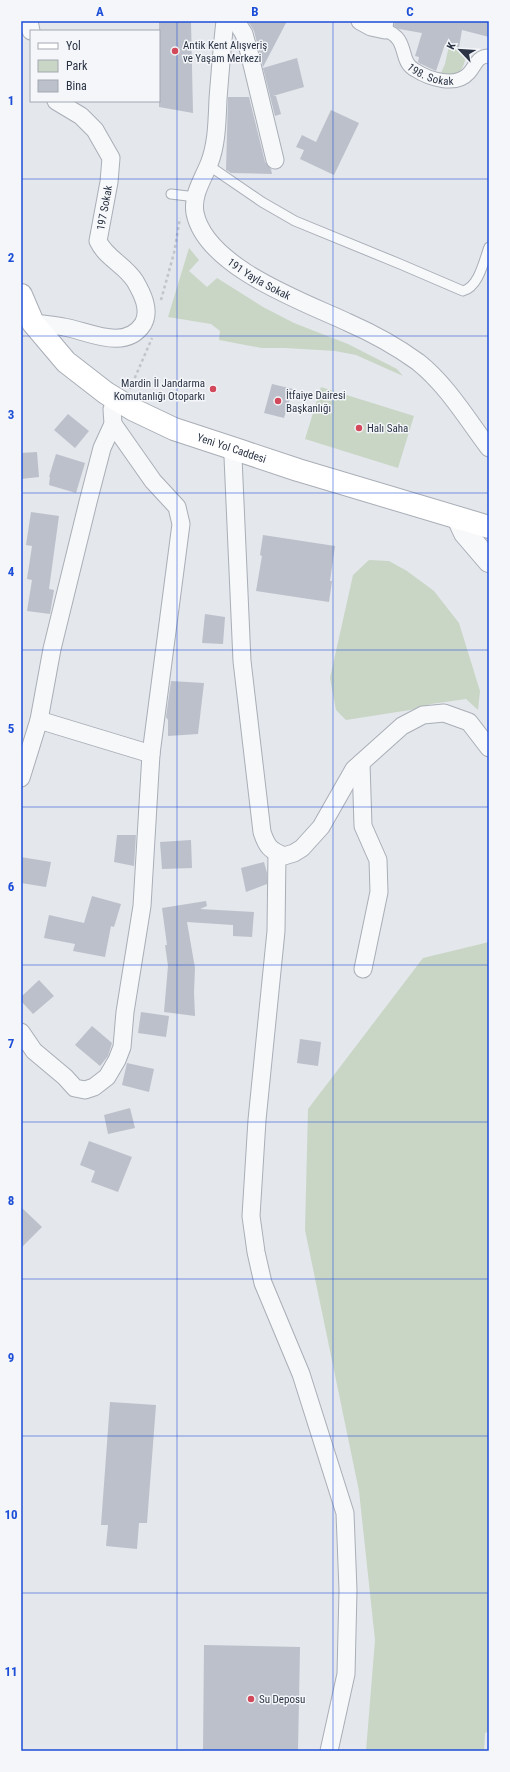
<svg xmlns="http://www.w3.org/2000/svg" width="510" height="1772" viewBox="0 0 510 1772" font-family="'Roboto Condensed',sans-serif">
<style>
.green{fill:#c9d6c5}
.building{fill:#bbc0ca}
.lines{fill:none;stroke-linecap:round;stroke-linejoin:round}
.service-casing{stroke:#a9aeb7;stroke-width:11}
.pedestrian-casing{stroke:#a9aeb7;stroke-width:15}
.minor-casing{stroke:#a9aeb7;stroke-width:19}
.tertiary-casing{stroke:#a9aeb7;stroke-width:24}
.secondary-casing{stroke:#a9aeb7;stroke-width:24}
.path{stroke:#c2c5cb;stroke-width:2.5;stroke-dasharray:3 3;stroke-linecap:butt}
.service{stroke:#f7f8fa;stroke-width:9}
.pedestrian{stroke:#f7f8fa;stroke-width:13}
.minor{stroke:#f7f8fa;stroke-width:17}
.tertiary{stroke:#f7f8fa;stroke-width:22}
.secondary{stroke:#fff;stroke-width:22}
.grid{fill:none;stroke:#1d4ed8;stroke-width:1;stroke-opacity:0.55}
.poi-dot{fill:#d1495b;stroke:#f4f6f9;stroke-width:1.5}
.labels{text-anchor:middle;stroke-width:3;stroke-linejoin:round;paint-order:stroke}
.poi-label{font-size:11px;fill:#2b3445;stroke:#f4f6f9;text-anchor:start}
.street-label{font-size:11px;fill:#2b3445;stroke:#f4f6f9}
.neatline{fill:none;stroke:#1d4ed8;stroke-width:1.5}
.grid-label{font-size:13px;text-anchor:middle;font-weight:bold;fill:#1d4ed8}
</style>
<rect width="100%" height="100%" fill="#e4e7ec"/>
<!-- green -->
<path class="green" d="M449 46 467 50C464 67 462 79 441 73L445 64Z
M189 248 199 260 189 271 207 287 217 278 263 307 294 323 348 344 397 369 403 376 356 355 335 351 285 348H262L219 340 220 331 211 324 168 317Z
M321 387 414 416 398 468 305 439Z
M369 560 389 561 407 571 434 591 459 623 480 691 478 710 466 699 431 704 410 710 346 720 336 710 330 678 353 575Z
M489 942V1731L485 1733 484 1751H366L375 1640 359 1491 305 1230 308 1109 423 958Z"/>
<!-- building -->
<path class="building" d="M159 21H191L193 113 159 107Z
M248 21H287L263 67 254 31Z
M395 21H489V37L462 30 459 48 445 44 436 71 419 63 418 62 419 57 415 56 422 33 399 29 394 26Z
M297 58 304 87 273 96H276L281 114 275 116 263 68Z
M228 97H249L265 162 271 169 272 174 231 173 226 170Z
M331 110 359 123 334 175 300 159 304 150 296 147 302 135 316 142Z
M272 384 293 389 284 418 264 413Z
M68 414 89 431 75 448 54 430Z
M37 452 39 477 21 479V453Z
M56 454 85 463 76 493 49 485 50 477H49Z
M31 512 59 516 49 589 54 590 50 614 27 611 32 580 27 579 32 546 26 545Z
M263 535 335 546 330 581H332L329 602 256 591 262 556 260 555Z
M205 614 225 617 223 644 202 643Z
M171 681 204 683 198 734 168 736V720L166 717Z
M117 835H136L134 866 114 862Z
M191 840 192 868 162 869 160 842Z
M21 857 51 862 46 887 21 883Z
M264 862 267 873V884L246 892 241 868Z
M92 896 121 904 114 927 111 926 105 957 73 951 75 944 44 938 49 915 84 923Z
M206 901 207 906 200 909 254 912 252 937 233 936V925L187 922 195 968 194 992 195 1016 164 1012 168 966 165 945H167L162 908Z
M39 980 54 996 33 1014 21 1001V997Z
M141 1012 169 1016 166 1037 138 1033Z
M92 1026 112 1043 108 1056 100 1066 75 1045Z
M300 1039 321 1042 318 1066 297 1063Z
M127 1063 154 1069 149 1092 122 1085Z
M130 1108 135 1128 108 1134 104 1115Z
M89 1141 132 1157 118 1192 91 1182 95 1171 80 1165Z
M21 1207 42 1227 21 1248Z
M110 1402 156 1405 147 1523H139L137 1549 106 1546 108 1525H101Z
M204 1645 300 1647 298 1751H203Z"/>
<g class="lines">
<defs>
<path id="service" d="M208 165 262 202 295 221 400 264 463 291C479 287 484 260 489 247
M171 194 196 197"/>
<g id="pedestrian">
<path id="s1" d="M387 21 385 30C410 39 398 61 415 70 429 79 456 88 469 73 476 65 477 56 489 56"/>
</g>
<g id="minor">
<path d="M29 21 31 31"/>
<path id="s2" d="M225 21C222 47 220 73 218 99 217 121 217 144 209 164 202 181 192 195 195 213 206 267 302 301 347 322 372 333 396 346 418 362 447 385 467 419 489 448"/>
<path d="M236 21 244 34 249 52 275 160"/>
<path d="M360 21 371 27 385 30"/>
<path id="s3" d="M33 323C43 324 54 325 64 327 88 331 125 352 143 324 151 310 142 293 135 281 125 265 106 258 98 241L109 182 111 158 95 130 81 116 56 101"/>
<path d="M233 457 242 661 262 832C267 847 270 850 284 856L294 853 302 848 321 827 354 769 402 726 423 715 444 713 469 722 489 748"/>
<path d="M39 720 151 754"/>
<path d="M361 763 363 826 378 860 379 892 363 969"/>
<path d="M21 778 39 720 52 649 88 502 102 448 113 424 112 409"/>
<path d="M277 853 276 931 257 1120 251 1216 256 1252 263 1283 301 1374 345 1513 348 1590 346 1674 329 1751"/>
<path d="M21 1032 34 1051 65 1077 75 1088 85 1090 94 1087 107 1077 117 1060 122 1047 125 1012 142 906 151 754 181 524 177 507 153 481 113 424"/>
</g>
<path id="tertiary" d="M458 518 465 533 489 561"/>
<g id="secondary">
<path id="s4" d="M21 295 33 323 66 362 106 393 134 410 174 429 238 450 298 470 489 527"/>
</g>
</defs>
<!-- service casing -->
<use href="#service" class="service-casing"/>
<!-- pedestrian casing -->
<use href="#pedestrian" class="pedestrian-casing"/>
<!-- minor casing -->
<use href="#minor" class="minor-casing"/>
<!-- tertiary casing -->
<use href="#tertiary" class="tertiary-casing"/>
<!-- secondary casing -->
<use href="#secondary" class="secondary-casing"/>
<!-- path -->
<path class="path" d="M161 300 174 253 180 218
M130 389 152 338"/>
<!-- service -->
<use href="#service" class="service"/>
<!-- pedestrian -->
<use href="#pedestrian" class="pedestrian"/>
<!-- minor -->
<use href="#minor" class="minor"/>
<!-- tertiary -->
<use href="#tertiary" class="tertiary"/>
<!-- secondary -->
<use href="#secondary" class="secondary"/>
</g>
<!-- grid -->
<path class="grid" d="M177 21V1751M333 21V1751M21 179H489M21 336H489M21 493H489M21 650H489M21 807H489M21 965H489M21 1122H489M21 1279H489M21 1436H489M21 1593H489"/>
<!-- markers -->
<g class="poi-dot">
<circle cx="175" cy="51" r="4"/>
<circle cx="213" cy="389" r="4"/>
<circle cx="278" cy="401" r="4"/>
<circle cx="359" cy="428" r="4"/>
<circle cx="251" cy="1699" r="4"/>
</g>
<g class="labels">
<!-- poi labels -->
<g class="poi-label">
<text x="183" y="49">Antik Kent Alışveriş<tspan x="183" dy="13">ve Yaşam Merkezi</tspan></text>
<text x="205" y="387" text-anchor="end">Mardin İl Jandarma<tspan x="205" dy="13">Komutanlığı Otoparkı</tspan></text>
<text x="286" y="399">İtfaiye Dairesi<tspan x="286" dy="13">Başkanlığı</tspan></text>
<text x="367" y="432">Halı Saha</text>
<text x="259" y="1703">Su Deposu</text>
</g>
<!-- street labels -->
<g class="street-label">
<text dy="4" stroke="none"><textPath href="#s1" startOffset="78">198. Sokak</textPath></text>
<text dy="4" stroke="none"><textPath href="#s3" startOffset="251">197 Sokak</textPath></text>
<text dy="4" stroke="none"><textPath href="#s2" startOffset="291">191 Yayla Sokak</textPath></text>
<text dy="4" stroke="none"><textPath href="#s4" startOffset="270">Yeni Yol Caddesi</textPath></text>
</g>
</g>
<!-- border -->
<rect width="510" height="1772" fill="none" stroke="#f4f6f9" stroke-width="44"/>
<!-- legend -->
<rect x="30" y="30" width="130" height="72" fill="#f4f6f9" stroke="#a4a8b1"/>
<rect x="38" y="43" width="20" height="6" fill="#ffffff" stroke="#a4a8b1"/>
<text x="66" y="50" font-size="12" fill="#2b3445">Yol</text>
<rect x="38" y="60" width="20" height="12" fill="#c9d6c5" stroke="#a4a8b1"/>
<text x="66" y="70" font-size="12" fill="#2b3445">Park</text>
<rect x="38" y="80" width="20" height="12" fill="#bbc0ca" stroke="#a4a8b1"/>
<text x="66" y="90" font-size="12" fill="#2b3445">Bina</text>
<!-- north arrow -->
<g transform="translate(460 50) rotate(295)" stroke="#f4f6f9" stroke-width="3" paint-order="stroke">
<path d="M0-3L7 15L0 10L-7 15Z" fill="#2b3445"/>
<text y="-6" font-size="11" font-weight="bold" text-anchor="middle" fill="#2b3445">K</text>
</g>
<rect x="22" y="22" width="466" height="1728" class="neatline"/>
<g class="grid-label">
<text x="100" y="16">A</text>
<text x="255" y="16">B</text>
<text x="410" y="16">C</text>
<text x="11" y="105">1</text>
<text x="11" y="262">2</text>
<text x="11" y="419">3</text>
<text x="11" y="576">4</text>
<text x="11" y="733">5</text>
<text x="11" y="891">6</text>
<text x="11" y="1048">7</text>
<text x="11" y="1205">8</text>
<text x="11" y="1362">9</text>
<text x="11" y="1519">10</text>
<text x="11" y="1676">11</text>
</g>
</svg>
